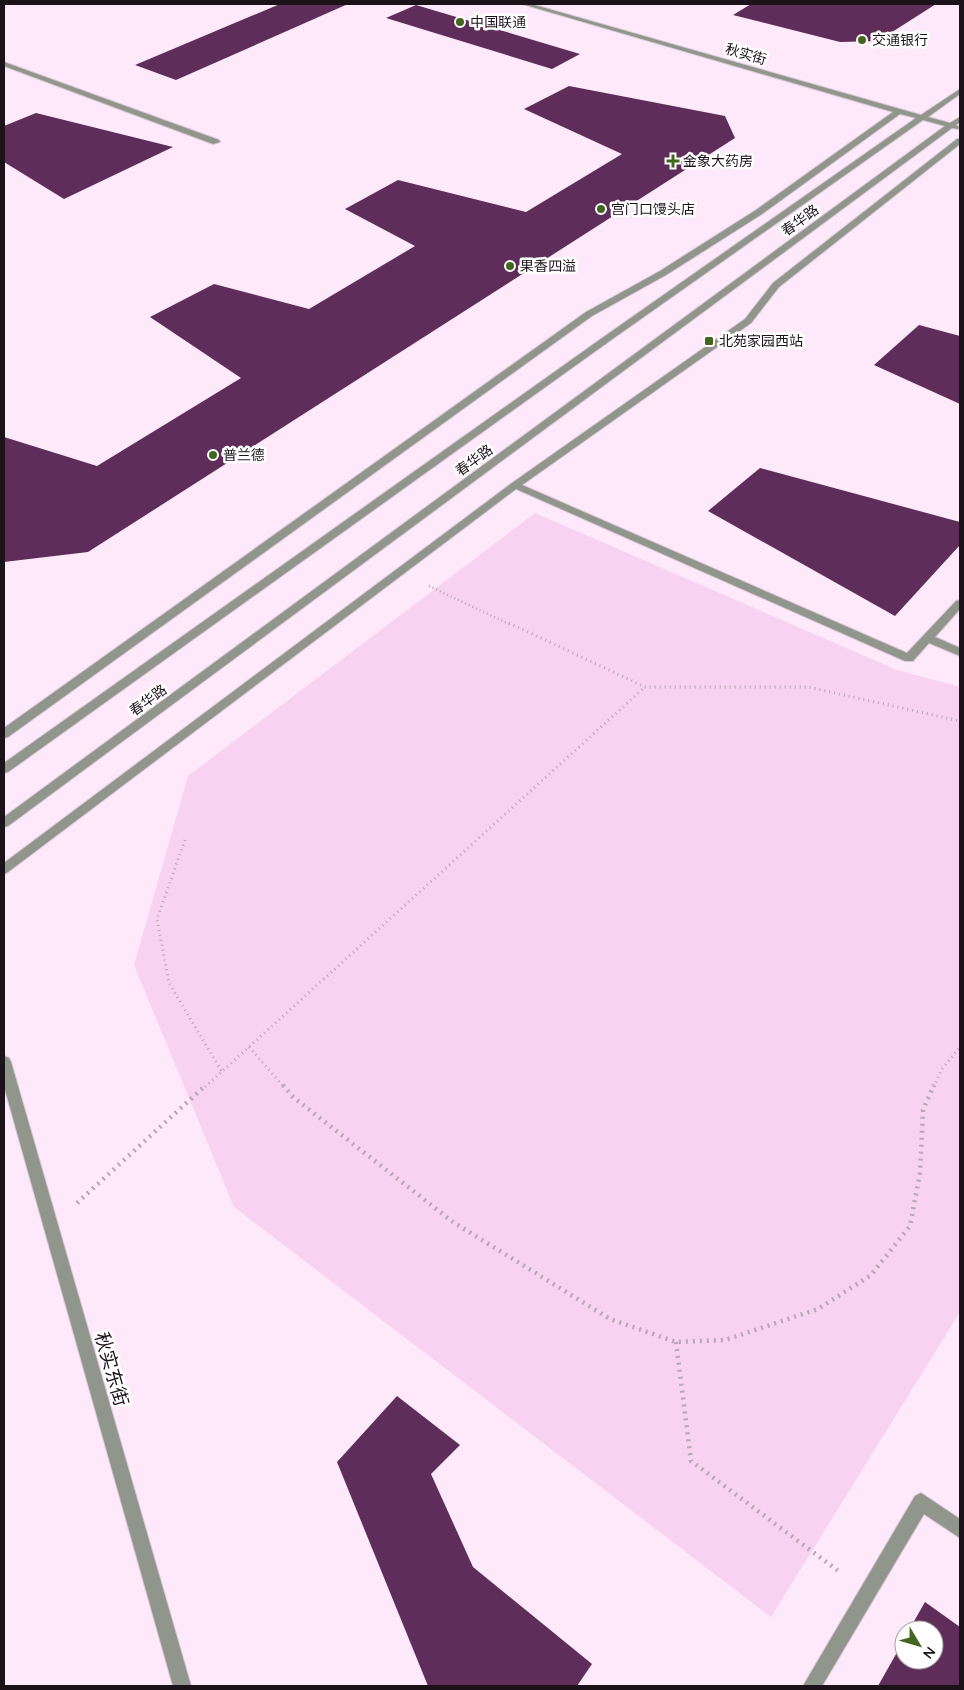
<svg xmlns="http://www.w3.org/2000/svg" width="964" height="1690" viewBox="0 0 964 1690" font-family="Quicksand,'Noto Sans SC',sans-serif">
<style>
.green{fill:#f8d2f1}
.building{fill:#5f2d59}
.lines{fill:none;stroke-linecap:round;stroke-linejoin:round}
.minor-casing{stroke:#dac7d6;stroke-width:2}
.path-far2{stroke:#b8a7b4;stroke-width:2.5;stroke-dasharray:1 3;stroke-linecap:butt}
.path-far1{stroke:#b8a7b4;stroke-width:3;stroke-dasharray:1 4;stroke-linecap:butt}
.path{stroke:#b8a7b4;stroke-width:4.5;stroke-dasharray:2 5;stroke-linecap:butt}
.minor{fill:#90968b;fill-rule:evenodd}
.poi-dot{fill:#42661e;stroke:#fff;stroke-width:2}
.labels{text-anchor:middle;stroke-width:5;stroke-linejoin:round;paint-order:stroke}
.far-poi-label{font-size:14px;fill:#1c131a;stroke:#fff;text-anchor:start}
.far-street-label{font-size:14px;fill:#1c131a;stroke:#fff}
.near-street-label{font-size:19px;fill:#1c131a;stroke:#fff}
</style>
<rect width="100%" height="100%" fill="#fee9fa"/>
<!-- green -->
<path class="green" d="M535 513 897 670 960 687V1312L771 1617 234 1207 134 965 188 776Z"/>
<!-- building -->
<path class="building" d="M280 4H348L176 80 135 65Z
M751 4H936L878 41 840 42 733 15Z
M416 5 580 54 552 69 386 18Z
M569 86 725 116 735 138 88 552 4 562V437L97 466 241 378 150 317 214 284 309 309 415 246 345 209 398 180 526 212 622 154 524 109Z
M36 113 173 147 64 199 4 162V126Z
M919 325 960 336V404L874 365Z
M760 468 960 522V545L895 616 708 511Z
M397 1396 460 1445 431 1474 473 1567 592 1664 577 1686H428L337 1462Z
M925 1602 960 1627V1686H878L904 1640V1660H934V1630H909Z"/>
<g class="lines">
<defs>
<path id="minor" d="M522 4H531L921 115 960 89V94L928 117 950 123 960 117V122L956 125 959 127 958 129 952 128 8 826 4 827V817L945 126 923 120 611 340 8 772 4 773V763L605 336 916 118 900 114 762 214 666 275 592 316 8 737 4 738V728L586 312 660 271 756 210 893 112Z
M4 62 219 140 220 142 213 144 4 66Z
M957 139H960V144L779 287 751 323 522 485 907 653 956 601 960 600V609L935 637 960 648V656L929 643 913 661H905L516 489 8 872 4 874V863L512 483 745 319 773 283Z
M4 1056 9 1058 11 1062 191 1686H173L4 1086Z
M921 1493 960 1519V1538L924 1514 822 1686H803L915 1496Z"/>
</defs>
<!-- minor casing -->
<use href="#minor" class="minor-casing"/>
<!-- path-far2 -->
<path class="path-far2" d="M429 586 511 625"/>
<!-- path-far1 -->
<path class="path-far1" d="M509 623 645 687H808L960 721
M185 840 157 919 169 983 222 1072
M249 1047 284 1087
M205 1087 645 687
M934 1087 941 1070 960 1047"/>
<!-- path -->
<path class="path" d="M283 1085 293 1097 453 1222 610 1319 676 1342 725 1340 818 1309 871 1275 910 1226 920 1173 923 1110 934 1085
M77 1203 206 1085
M676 1342 691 1461 841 1573"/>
<!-- minor -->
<use href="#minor" class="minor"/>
</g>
<!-- markers -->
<g class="poi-dot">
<circle cx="460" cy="22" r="5"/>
<circle cx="862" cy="40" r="5"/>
<path d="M670.5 153.5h5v5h5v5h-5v5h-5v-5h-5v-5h5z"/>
<circle cx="601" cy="209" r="5"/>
<circle cx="510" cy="266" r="5"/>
<rect x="704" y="336" width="10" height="10" rx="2.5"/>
<circle cx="213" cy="455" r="5"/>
</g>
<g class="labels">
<!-- far-poi labels -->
<g class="far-poi-label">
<text x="470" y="27">中国联通</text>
<text x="872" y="45">交通银行</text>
<text x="683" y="166">金象大药房</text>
<text x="611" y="214">宫门口馒头店</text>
<text x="520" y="271">果香四溢</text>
<text x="719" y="346">北苑家园西站</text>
<text x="223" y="460">普兰德</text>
</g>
<!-- far-street labels -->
<g class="far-street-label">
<text transform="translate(746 54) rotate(16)" y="5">秋实街</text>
<text transform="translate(800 220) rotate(-36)" y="5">春华路</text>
<text transform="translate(474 460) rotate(-36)" y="5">春华路</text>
<text transform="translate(148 700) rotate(-36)" y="5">春华路</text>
</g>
<!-- near-street labels -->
<g class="near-street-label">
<text transform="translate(112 1369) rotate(74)" y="7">秋实东街</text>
</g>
</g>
<!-- border -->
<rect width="964" height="1690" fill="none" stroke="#1c131a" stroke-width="10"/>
<!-- north arrow -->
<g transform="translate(919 1645) rotate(128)"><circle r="24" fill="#ffffff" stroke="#a4a1a3"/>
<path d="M0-4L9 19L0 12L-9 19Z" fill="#42661e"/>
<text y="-8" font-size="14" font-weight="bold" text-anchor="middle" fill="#1c131a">N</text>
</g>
</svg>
